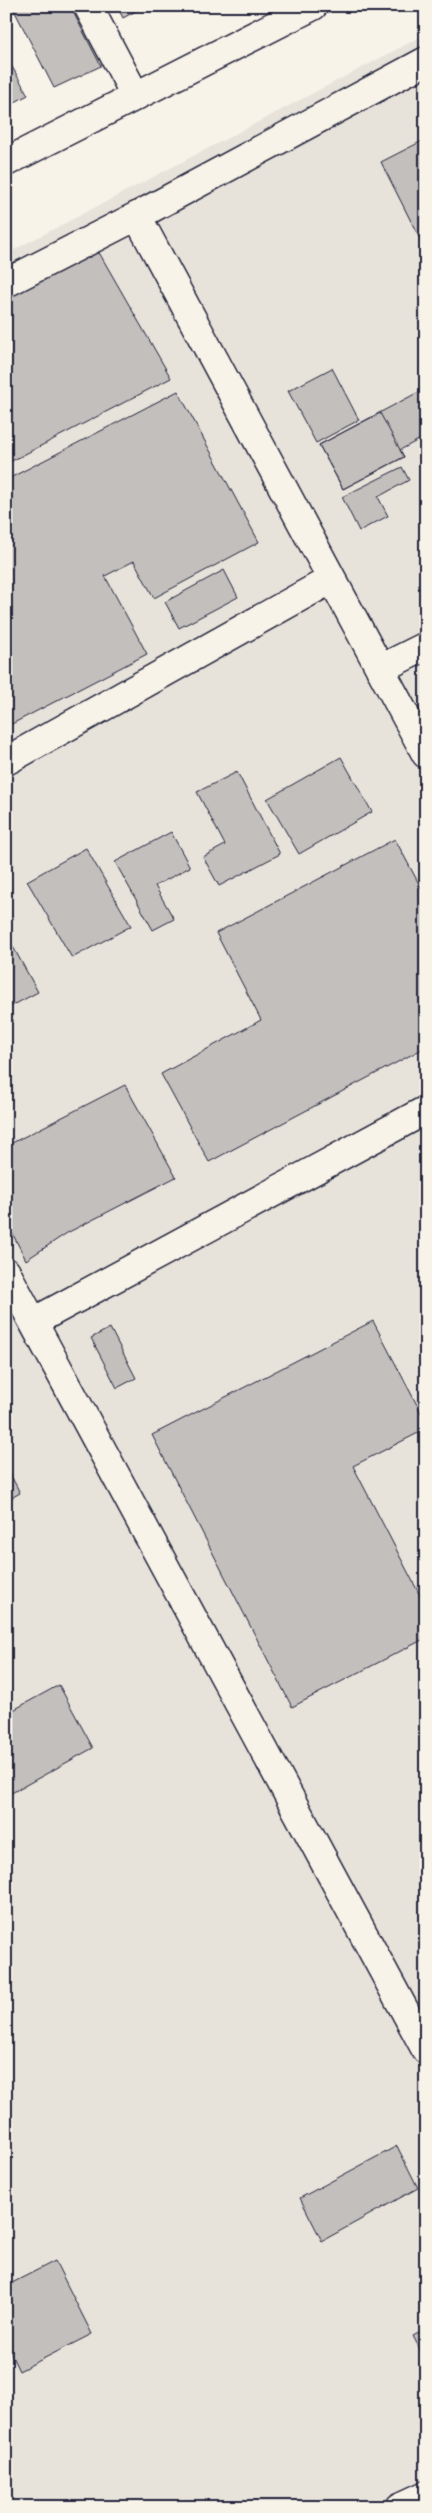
<svg xmlns="http://www.w3.org/2000/svg" width="432" height="2513" viewBox="0 0 432 2513" font-family="Delius,sans-serif">
<style>
.built{fill:#e7e3db}
.building{fill:#c2bfbd;stroke:#22223b}
.lines{fill:none;stroke-linecap:round;stroke-linejoin:round}
.minor-casing{stroke:#22223b;stroke-width:31}
.minor{stroke:#f7f3e8;stroke-width:28}
</style>
<rect width="100%" height="100%" fill="#f7f3e8"/>
<filter id="ink" filterUnits="userSpaceOnUse"><feTurbulence type="fractalNoise" baseFrequency=".02" numOctaves="2"/><feDisplacementMap in="SourceGraphic" scale="10" xChannelSelector="R" yChannelSelector="G"/><feConvolveMatrix kernelMatrix="1 2 1 2 8 2 1 2 1" color-interpolation-filters="sRGB"/></filter>
<g filter="url(#ink)">
<!-- built -->
<path class="built" d="M426 34V2507H6V254Z"/>
<!-- building -->
<path class="building" d="M12 6H70L101 66 54 88Z
M117 6H145L123 18Z
M6 56 28 95 6 107Z
M426 139V251L381 162Z
M97 249 171 378 6 464V296Z
M332 368 359 420 316 443 288 391Z
M426 388V436L400 450 404 457 343 489 319 445Z
M178 391 259 542 154 598 134 561 105 576 147 654 6 727V480Z
M380 413 404 457 343 489 319 445Z
M402 467 409 480 378 497 388 516 359 531 342 497Z
M224 570 238 597 179 628 165 602Z
M341 757 372 812 299 854 267 799Z
M237 772 280 854 219 886 203 857 225 845 197 792Z
M171 832 190 867 155 886 174 919 153 930 115 862Z
M395 839 426 897V1047L209 1162 161 1074 261 1020 216 933Z
M86 848 131 926 72 958 27 881Z
M6 934 38 992 6 1009Z
M125 1085 176 1177 67 1233 26 1260 6 1221V1146Z
M373 1321 426 1422V1429L353 1466 426 1607V1638L292 1707 152 1435Z
M110 1328 136 1378 117 1388 91 1338Z
M6 1466 20 1493 6 1501Z
M59 1685 93 1748 6 1796V1714Z
M397 2146 418 2188 322 2241 300 2198Z
M55 2261 92 2334 19 2371 6 2344V2286Z
M426 2329V2361L413 2336Z"/>
<g class="lines">
<defs>
<path id="minor" d="M88 6 135 95
M6 162 313 6
M137 216 426 61
M6 283 137 216 426 754
M380 669 426 646
M6 761 332 579
M6 1272 426 2050
M33 1322 426 1110
M400 2507 426 2495"/>
</defs>
<!-- minor casing -->
<use href="#minor" class="minor-casing"/>
<!-- minor -->
<use href="#minor" class="minor"/>
</g>
</g>
<!-- margin -->
<rect width="432" height="2513" fill="none" stroke="#f7f3e8" stroke-width="25"/>
<rect x="12" y="12" width="407" height="2488" fill="none" stroke="#22223b" stroke-width="2" filter="url(#ink)"/>
</svg>
